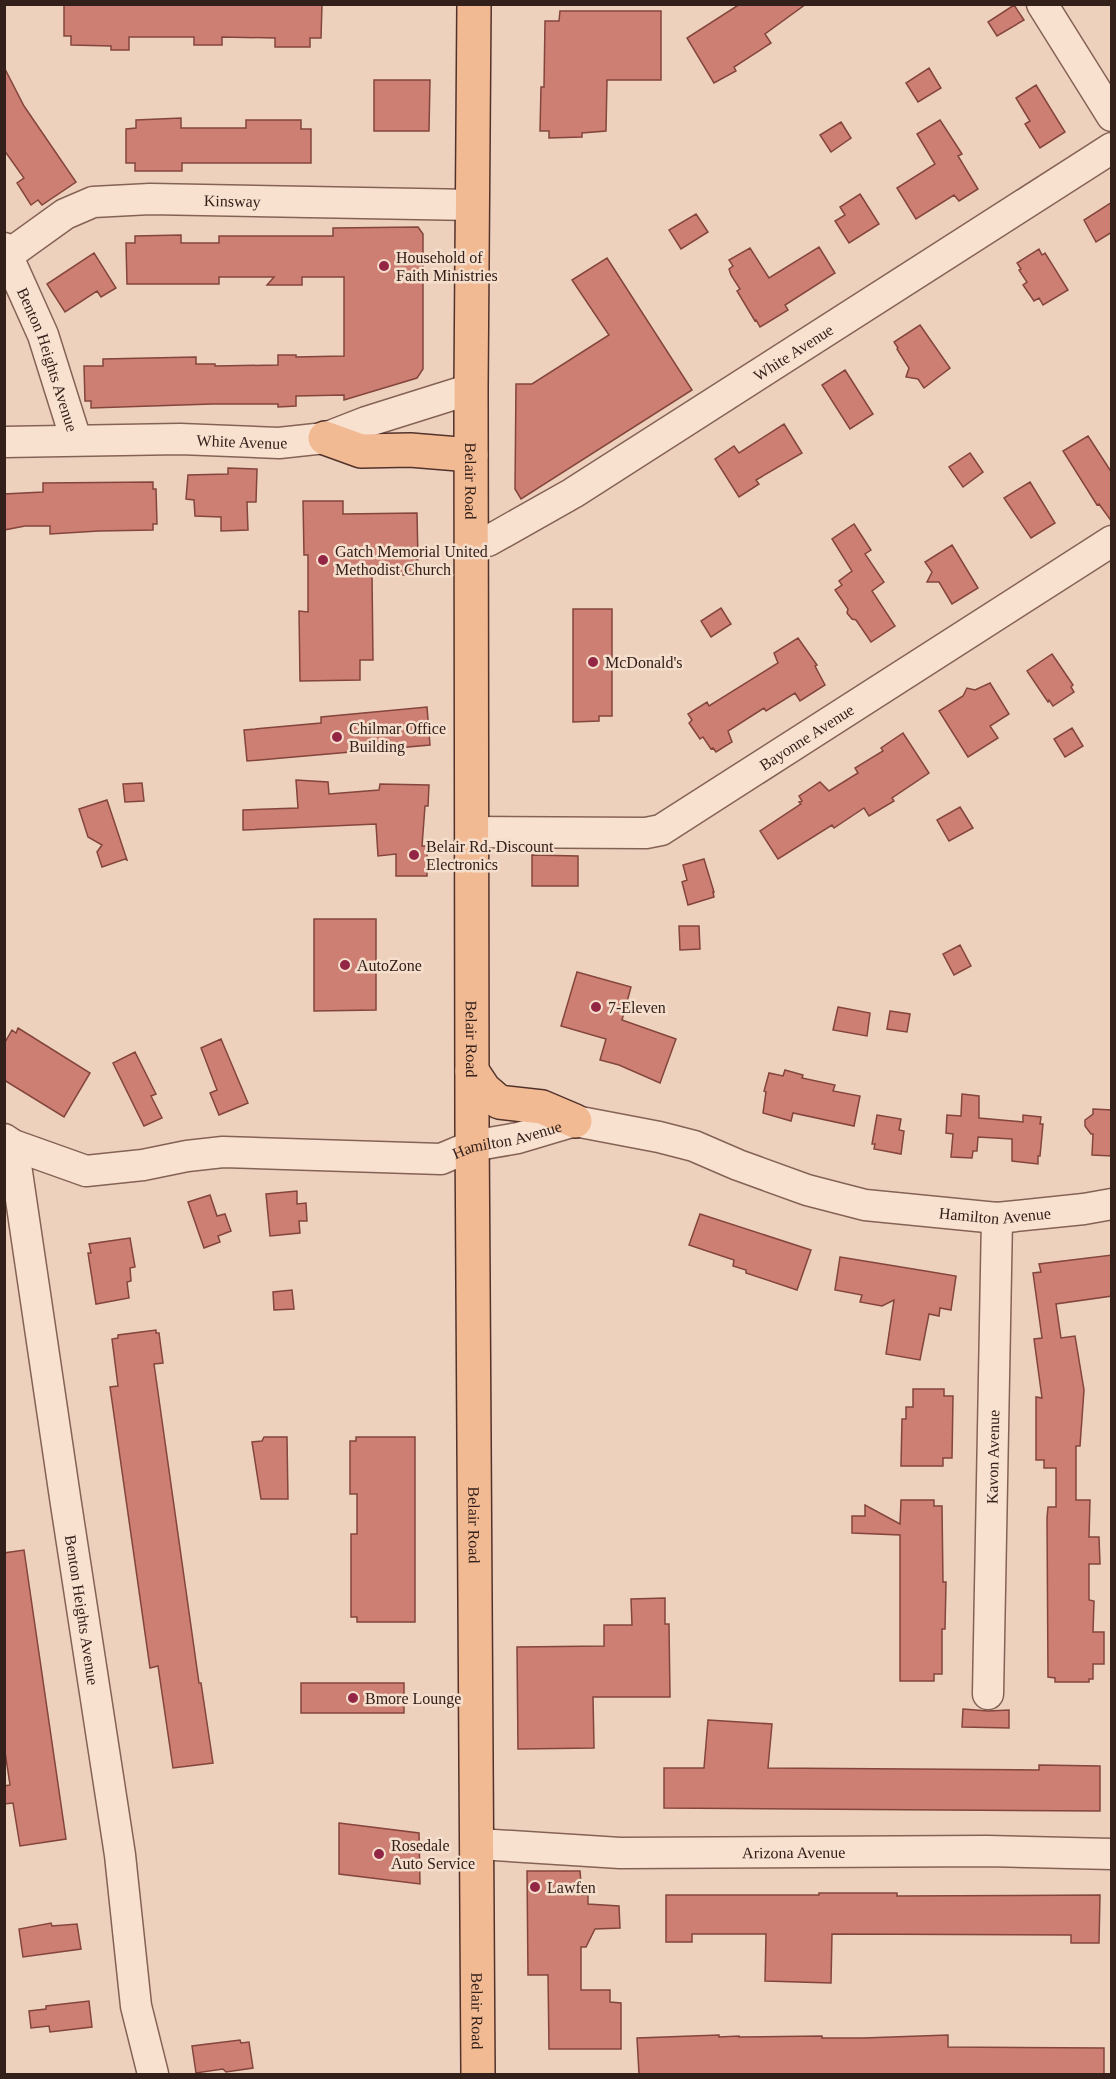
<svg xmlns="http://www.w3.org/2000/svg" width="1116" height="2079" viewBox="0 0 1116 2079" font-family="'Times New Roman',serif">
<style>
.building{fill:#cc7f72;stroke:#84453c;stroke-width:1.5}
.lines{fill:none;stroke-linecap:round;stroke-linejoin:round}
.minor-casing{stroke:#856256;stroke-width:33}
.major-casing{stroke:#52322b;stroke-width:36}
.minor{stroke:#f9e1d0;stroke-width:30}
.major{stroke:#f2ba93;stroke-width:33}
.poi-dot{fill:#942645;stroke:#f5decc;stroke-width:2}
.labels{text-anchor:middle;stroke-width:5;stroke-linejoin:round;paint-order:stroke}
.street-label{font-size:16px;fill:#34201b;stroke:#f5decc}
.poi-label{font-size:16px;fill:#34201b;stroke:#f5decc;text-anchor:start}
</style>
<rect width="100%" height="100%" fill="#edd1bd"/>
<!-- building -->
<path class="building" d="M64 4H322L321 38H310V47H275V38L222 37V45H194V37H129V50H111V46L71 45V36H64Z
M740 4H806L765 34 771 43 734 67 736 71 714 83 687 38Z
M1014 5 1024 20 997 36 988 22Z
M560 11H661V80H607L606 131 582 133V137L549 138V131H540L541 87H544L545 21H559Z
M4 67 24 106 76 182 42 205 38 200 31 205 17 183 24 178 4 150Z
M929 68 941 88 918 102 906 83Z
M374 80H430L429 131H374Z
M1036 85 1065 132 1040 148 1025 124 1030 121 1016 98Z
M181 118V128H246V120H301V129H311V163H182V171H135V163H126V129L136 128V120Z
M940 120 962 154 958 156 978 189 959 201 954 195 916 219 897 188 935 164 917 134Z
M841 122 851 138 831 152 820 135Z
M860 194 879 224 849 243 835 221 845 215 840 207Z
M1112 202V232L1096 242 1084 220Z
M696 214 708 232 681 249 669 230Z
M418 227 423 234V369L417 378 344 400V395L296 396V406L278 407V404H212L91 408V401H85L84 366H103V359L196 357V364H215V366L278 365V355H296V357L344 356V277H302V285H267L274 277H219V284H127L126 243H135V236L181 235V243H219V236H333V228Z
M819 247 835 273 785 305 788 310 760 327 756 320 755 321 737 291 740 289 731 275 729 269 733 266 729 260 750 248 769 278Z
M1039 249 1042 255 1045 253 1068 290 1043 305 1039 298 1034 301 1023 285 1027 282 1019 270 1021 269 1017 263Z
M94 253 116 288 101 297 97 291 65 312 47 284Z
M607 258 692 390 521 499 515 489 516 384H532L609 335 572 280Z
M920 325 950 368 924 388 918 379 906 377 909 368 897 349 898 348 894 342Z
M845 370 873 414 850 429 822 385Z
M784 424 802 453 756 480 759 484 739 497 715 459 734 446 739 453Z
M1088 436 1112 473V522L1099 504 1097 505 1063 451Z
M970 453 983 472 963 487 949 467Z
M228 468 257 469 256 502H247L248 530 221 531V517L195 516 194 500 186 499 188 475 228 474Z
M153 482V489H156L157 524H153V530L99 531 50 534V526H25L4 530V494L43 492V483Z
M1030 482 1055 523 1031 538 1004 498Z
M303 501H343V514L417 513 418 560H416V575H372L373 660H360V680L300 681 299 611 308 612V555H304Z
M854 524 871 550 865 554 884 582 872 591 895 626 871 642 856 620 852 619 847 613 848 609 835 590 842 585 839 581 852 571 832 539Z
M952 545 978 588 952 604 939 582H927L932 572 925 562Z
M721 608 731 624 711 637 701 621Z
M573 609H612V716H599V721L573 722Z
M798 638 817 665 815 666 825 685 800 701 795 693 766 711 764 708 728 731 732 742 716 752 713 748 711 749 703 737 700 739 689 723 692 720 688 714 707 702 709 706 778 663 774 653Z
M1052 654 1073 685 1071 687 1074 692 1053 706 1049 700 1048 702 1027 671Z
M990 683 1009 714 990 726 998 738 968 757 939 711 963 696 967 688 975 690Z
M427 707 430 745 247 761 244 730 321 723V717Z
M1072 728 1083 746 1065 757 1054 739Z
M903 733 929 773 892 798 894 801 869 816 864 808 834 828 832 825 778 859 760 831 801 804 799 802 802 801 799 796 820 782 829 791 858 773 855 768 883 751 881 748Z
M296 780 328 782 329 794 379 790 380 784 429 785 428 806H425L422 846H427V876H396V854L378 856 376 824 243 830V810L298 808Z
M142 783 144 801 125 802 123 784Z
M107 800 127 860 125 859 102 867 97 852 102 845 88 837 79 809Z
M960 807 973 828 949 841 937 820Z
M532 855 578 856V886H532Z
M704 859 714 892H713L714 897 688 905 682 882 687 880 683 865Z
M314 919H376V1010L314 1011Z
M679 926H699L700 949 680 950Z
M960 945 971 966 954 975 943 954Z
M577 972 631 987 622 1020 676 1039 660 1083 619 1065 600 1060 606 1039 561 1026Z
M838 1007 870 1013 867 1036 833 1030Z
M890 1011 910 1014 907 1032 887 1029Z
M18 1028 90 1073 64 1117 4 1080V1044L12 1030 16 1033Z
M221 1039 248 1103 219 1115 210 1093 217 1090 201 1048Z
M135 1052 156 1094 151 1096 162 1118 144 1126 113 1063Z
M785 1070 803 1075 802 1078 835 1085 833 1091 860 1096 854 1126 793 1113 791 1121 763 1113 766 1092 764 1091 769 1073 783 1076Z
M962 1094 979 1096V1118L1023 1122V1115L1041 1117 1040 1124H1043L1040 1156H1038V1164L1012 1161V1139L978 1137 977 1151H973L972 1158 951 1157 953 1134 946 1133 947 1115 961 1116Z
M1093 1109 1112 1110V1156L1092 1155 1093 1134H1091L1085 1126V1120L1093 1114Z
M877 1115 901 1119 899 1130 904 1131 901 1154 874 1149 875 1144H872Z
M297 1191V1204L306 1203 307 1221H299L300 1233 270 1236 266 1194Z
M210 1195 217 1216 225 1214 231 1231 218 1236 220 1242 204 1248 188 1202Z
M700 1214 811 1250 797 1290 746 1273V1270L733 1266 734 1260 689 1245Z
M130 1238 135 1267 130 1268 131 1281 127 1282 129 1298 96 1304 88 1253H91L89 1244Z
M1112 1255V1296L1056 1304 1061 1338 1075 1336 1084 1390 1080 1446H1076V1500H1090L1089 1537H1099L1100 1564H1089V1600L1094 1601 1093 1632H1104V1664H1093V1679H1089V1682H1055V1678L1048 1677 1047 1518 1048 1507H1056V1468H1044V1460H1036V1397L1042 1398 1034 1339 1042 1338 1033 1273 1041 1272 1039 1264Z
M840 1257 956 1276 951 1310 940 1308 939 1316 929 1314 920 1360 886 1354 894 1300 882 1306 860 1302 862 1295 835 1290Z
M292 1290 294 1309 274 1310 273 1292Z
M156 1330V1333H159L163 1363 154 1364 199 1683H201L213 1763 173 1768 158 1666 150 1668 110 1387 118 1386 112 1339 118 1338V1335Z
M913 1389H944V1396H953L952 1458H943V1466H901L902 1419H906V1407H913Z
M264 1437H287L288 1499H261L252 1442 262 1441Z
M356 1437H415V1622H357V1617H351V1534H357V1494H350V1441H356Z
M901 1500H934V1506H942L943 1582H946L945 1629H942V1674H934V1681H900V1535L852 1533V1516H865V1505L900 1524Z
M24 1550 66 1839 20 1846 13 1803 4 1804V1786L10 1785 4 1745V1553Z
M665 1598V1624H669L670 1697H593L594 1748 518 1749 517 1647 604 1646V1625H632L631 1599Z
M301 1683H404V1713H301Z
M963 1709 988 1711 1009 1710V1728L962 1727Z
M708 1720 772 1724 768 1768 1039 1770V1765L1100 1766V1811L664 1808V1768H704Z
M339 1823 419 1833 420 1884 339 1874Z
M527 1871H580L582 1895H588V1904L619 1906 620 1928 595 1929 586 1947H581V1990H610V2002L621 2003V2049H549L548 1975H528Z
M819 1893H897V1896L1100 1895 1099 1943H1071V1935L832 1934 831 1983 765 1981 766 1934H692V1942H666V1895H819Z
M51 1923 52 1926 77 1924 81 1949 23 1957 19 1929Z
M89 2001 92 2027 50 2032 49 2026 31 2028 29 2011 46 2009V2006Z
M719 2035V2037L739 2036V2037L822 2036V2038H863L948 2035V2047L1104 2048V2074H639L637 2038Z
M240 2040 241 2043 249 2042 253 2068 226 2072 223 2069 196 2073 192 2046Z"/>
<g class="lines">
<defs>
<g id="minor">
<path d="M1042 4 1112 116"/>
<path id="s1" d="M4 248 43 335 76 440"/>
<path id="s2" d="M8 255 65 214 93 202 150 199 473 205"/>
<path id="s3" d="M4 442 180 439 279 443 325 438 366 422 471 389"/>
<path id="s4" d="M471 540 488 541 573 493 1112 148"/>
<path id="s5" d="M472 832 646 833 661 830 1112 541"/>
<path id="s6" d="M4 1139 13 1145 86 1171 143 1165 187 1156 223 1152 441 1159 472 1146 518 1138 575 1121 659 1137 694 1146 738 1165 807 1190 865 1205 997 1218 1084 1209 1112 1204"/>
<path id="s7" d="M13 1145 66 1504 120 1855 136 2006 153 2074"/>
<path id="s8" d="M988 1694 997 1218"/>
<path id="s9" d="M478 1844 620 1853 987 1851 1112 1854"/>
</g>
<g id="major">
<path id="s10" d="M474 4 471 389 472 1125 478 2074"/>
<path d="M325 438 361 451 410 450 471 455"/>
<path d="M472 1071 484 1089 499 1102 542 1107 575 1121"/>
</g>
</defs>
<!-- minor casing -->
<use href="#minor" class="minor-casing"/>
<!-- major casing -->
<use href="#major" class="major-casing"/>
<!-- minor -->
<use href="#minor" class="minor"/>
<!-- major -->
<use href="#major" class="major"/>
</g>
<!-- markers -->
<g class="poi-dot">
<circle cx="384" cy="266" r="6"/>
<circle cx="323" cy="560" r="6"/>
<circle cx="593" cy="662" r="6"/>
<circle cx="337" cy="737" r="6"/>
<circle cx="414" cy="855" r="6"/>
<circle cx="345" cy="965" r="6"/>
<circle cx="596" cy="1007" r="6"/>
<circle cx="353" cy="1698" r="6"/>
<circle cx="379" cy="1854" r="6"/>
<circle cx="535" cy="1887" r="6"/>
</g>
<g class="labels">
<!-- street labels -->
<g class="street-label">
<text dy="6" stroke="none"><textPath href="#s2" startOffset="240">Kinsway</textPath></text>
<text dy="6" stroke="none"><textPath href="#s4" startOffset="376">White Avenue</textPath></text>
<text dy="6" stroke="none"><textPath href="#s1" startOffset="120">Benton Heights Avenue</textPath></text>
<text dy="6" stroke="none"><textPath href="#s3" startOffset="238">White Avenue</textPath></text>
<text dy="6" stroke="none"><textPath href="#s10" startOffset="477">Belair Road</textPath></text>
<text dy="6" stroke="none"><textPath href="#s5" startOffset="362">Bayonne Avenue</textPath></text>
<text dy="6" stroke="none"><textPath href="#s10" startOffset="1035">Belair Road</textPath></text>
<text dy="6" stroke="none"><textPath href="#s6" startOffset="514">Hamilton Avenue</textPath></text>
<text dy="6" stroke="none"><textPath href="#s6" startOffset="1018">Hamilton Avenue</textPath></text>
<text dy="6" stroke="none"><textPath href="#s8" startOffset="237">Kavon Avenue</textPath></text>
<text dy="6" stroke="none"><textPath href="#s10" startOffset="1521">Belair Road</textPath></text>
<text dy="6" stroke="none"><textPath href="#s7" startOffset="470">Benton Heights Avenue</textPath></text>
<text dy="6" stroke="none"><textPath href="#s9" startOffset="316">Arizona Avenue</textPath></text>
<text dy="6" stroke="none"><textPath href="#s10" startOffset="2007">Belair Road</textPath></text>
</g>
<!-- poi labels -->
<g class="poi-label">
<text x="396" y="263">Household of<tspan x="396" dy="18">Faith Ministries</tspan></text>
<text x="335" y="557">Gatch Memorial United<tspan x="335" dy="18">Methodist Church</tspan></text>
<text x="605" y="668">McDonald's</text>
<text x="349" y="734">Chilmar Office<tspan x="349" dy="18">Building</tspan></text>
<text x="426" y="852">Belair Rd. Discount<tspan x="426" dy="18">Electronics</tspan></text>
<text x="357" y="971">AutoZone</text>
<text x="608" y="1013">7-Eleven</text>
<text x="365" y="1704">Bmore Lounge</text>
<text x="391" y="1851">Rosedale<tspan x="391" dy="18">Auto Service</tspan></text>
<text x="547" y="1893">Lawfen</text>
</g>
</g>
<!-- border -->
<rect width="1116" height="2079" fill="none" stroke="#34201b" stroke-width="12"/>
</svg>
